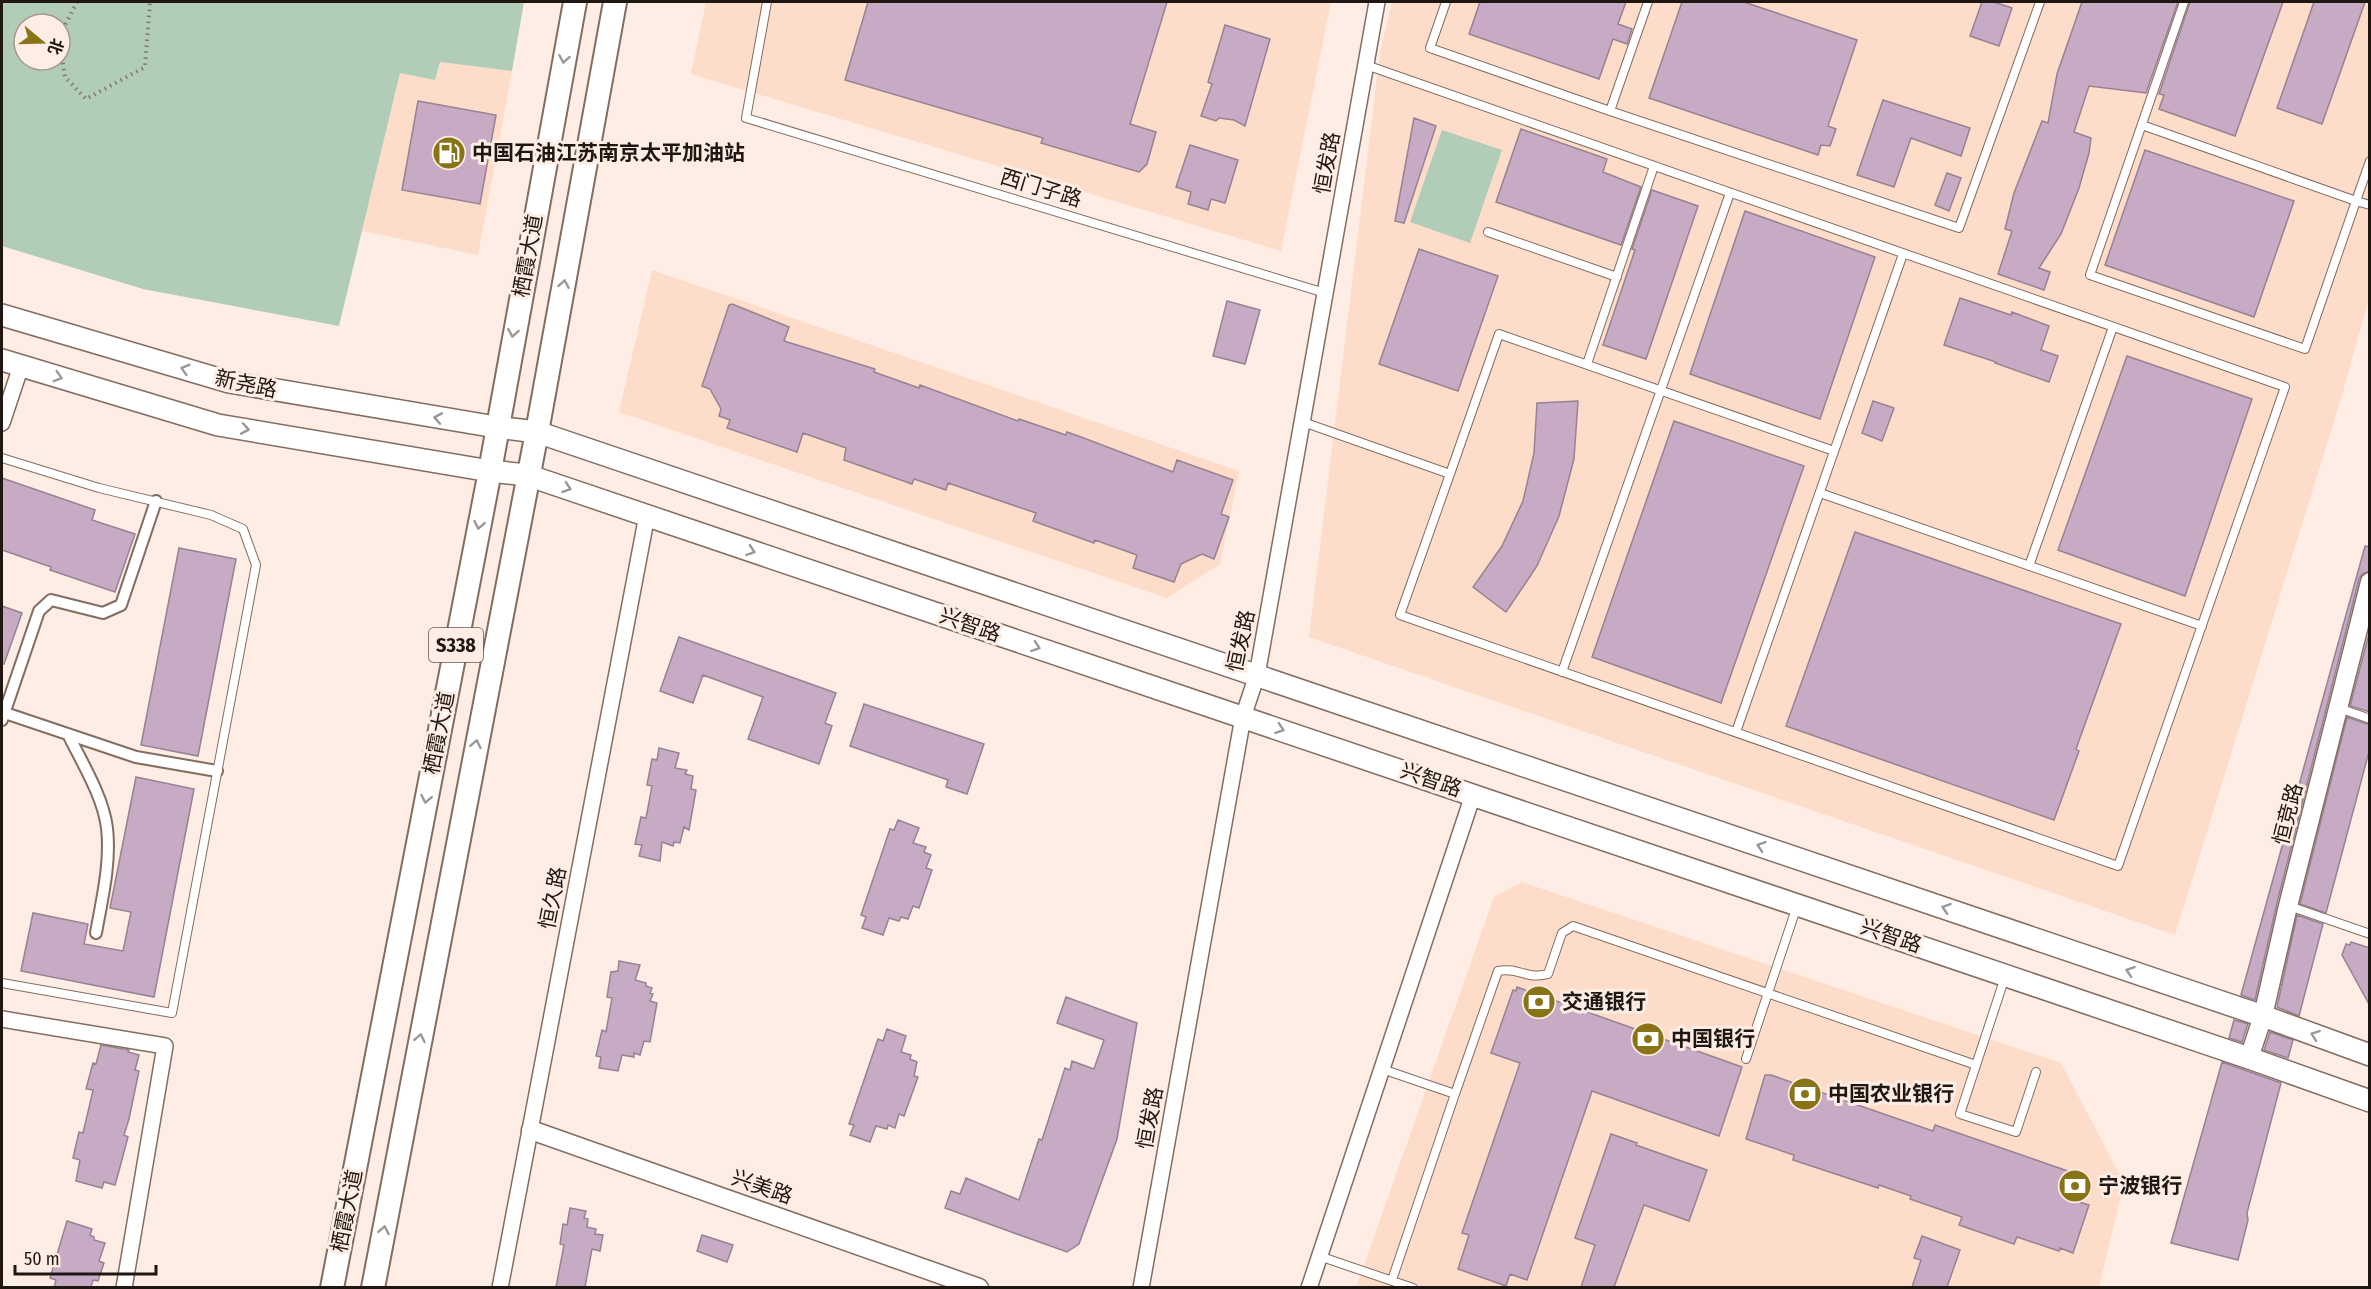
<svg xmlns="http://www.w3.org/2000/svg" width="2371" height="1289" viewBox="0 0 2371 1289" font-family="'Fira Sans Condensed','Noto Sans SC',sans-serif">
<style>
.built{fill:#fddcc9}
.green{fill:#b1ccb7;fill-rule:evenodd}
.building{fill:#c7aac4;stroke:#968293;stroke-width:1.5}
.lines{fill:none;stroke-linecap:round;stroke-linejoin:round}
.service-casing{stroke:#836d60;stroke-width:10}
.pedestrian-casing{stroke:#836d60;stroke-width:14}
.minor-casing{stroke:#836d60;stroke-width:18}
.tertiary-casing{stroke:#836d60;stroke-width:21}
.secondary-casing{stroke:#836d60;stroke-width:24}
.primary-casing{stroke:#836d60;stroke-width:26}
.path{stroke:#847871;stroke-width:4;stroke-dasharray:1.5 4.5;stroke-linecap:butt}
.service{stroke:#fff;stroke-width:8}
.pedestrian{stroke:#fff;stroke-width:10}
.minor{stroke:#fff;stroke-width:15}
.tertiary{stroke:#fff;stroke-width:18}
.secondary{stroke:#fff;stroke-width:21}
.primary{stroke:#fff;stroke-width:22}
.oneway{stroke:#9b9794}
.labels{text-anchor:middle;stroke-width:6;stroke-linejoin:round;paint-order:stroke}
.shield{fill:#fdede4;stroke:#625751;stroke-width:1.5}
.shield-label{font-size:20px;font-weight:bold;fill:#201712}
.poi-label{font-size:21px;font-weight:bold;fill:#201712;stroke:#fdede4;text-anchor:start}
.street-label{font-size:21px;fill:#201712;stroke:#fdede4}
</style>
<rect width="100%" height="100%" fill="#fdede4"/>
<!-- built -->
<path class="built" d="M706 2H1331L1281 251 691 74Z
M1392 2H2369V298L2342 395 2175 935 1309 637 1380 53Z
M440 62 512 71 478 255 362 231 400 73 435 80Z
M652 270 1239 471 1220 564 1167 598 619 412Z
M1522 882 2061 1063 2124 1183 2099 1287 1356 1288 1494 897Z"/>
<!-- green -->
<path class="green" d="M2 2H524L512 71 440 62 435 80 400 73 339 326 143 289 2 246ZM24 24H60V60H24Z
M1442 130 1502 150 1470 243 1410 222Z"/>
<!-- building -->
<path class="building" d="M868 2H1167L1130 124 1156 132 1147 164 1139 172 1041 143 1043 138 845 80Z
M1480 2H1626L1618 24 1632 29 1627 44 1613 39 1599 79 1469 34Z
M1682 2H1744L1857 40 1828 126 1836 129 1830 146 1821 145 1818 155 1649 98Z
M1982 2H1994L2012 8 1999 46 1970 36Z
M2082 2H2178L2146 93 2089 86 2074 132 2091 138 2089 153 2079 188 2061 234 2039 268 2050 272 2044 290 1998 274 2012 231 2005 229 2014 193 2042 121 2048 123 2057 74Z
M2190 2H2283L2235 136 2159 109 2164 95 2159 94Z
M2314 2H2365L2322 124 2277 108Z
M1225 25 1270 39 1245 126 1234 120 1219 118 1216 121 1201 116 1212 84 1208 82Z
M1883 100 1970 128 1961 156 1911 138 1894 187 1857 175Z
M418 101 496 115 480 204 402 190Z
M1414 118 1436 126 1404 223 1395 221Z
M1521 129 1607 159 1603 172 1641 187 1621 245 1496 202Z
M1190 145 1238 160 1225 203 1211 199 1208 210 1188 204 1191 192 1176 187Z
M2145 150 2294 201 2254 317 2105 265Z
M1947 173 1961 178 1949 211 1935 205Z
M1652 190 1698 206 1646 359 1603 345 1635 250 1632 249Z
M1745 211 1875 257 1820 419 1690 374Z
M1419 249 1498 276 1458 391 1379 364Z
M1960 298 2011 315 2012 312 2049 326 2041 350 2058 356 2049 382 1995 363 1996 362 1944 345Z
M1227 301 1260 310 1245 364 1213 356Z
M732 304 789 327 784 341 875 369 874 372 919 388 920 385 1018 421 1019 419 1063 434 1066 435 1067 432 1081 437 1173 472 1177 460 1233 480 1221 514 1229 517 1214 559 1202 554 1181 564 1174 582 1133 568 1137 555 1095 540 1094 543 1033 521 1036 513 948 483 946 490 914 479 912 484 844 460 846 448 803 433 797 452 727 428 730 420 719 416 721 409 710 389 702 386 729 305Z
M2127 356 2252 399 2185 596 2058 550Z
M1578 401 1574 459 1559 516 1537 566 1506 612 1473 587 1502 546 1523 501 1534 453 1537 403Z
M1873 401 1894 408 1882 441 1862 433Z
M1674 421 1804 466 1721 703 1592 657Z
M2 478 95 510 92 520 135 534 115 592 50 570 51 567 2 550Z
M1855 532 2121 624 2076 749 2079 751 2054 820 1786 726Z
M2365 546 2370 547V571L2362 574 2359 579 2277 903 2255 1000 2241 995Z
M179 548 236 559 198 756 141 745Z
M2 606 22 613 4 664H2Z
M2370 630V712L2350 706Z
M679 637 836 693 825 723 832 726 819 764 748 739 763 697 703 675 693 703 660 691Z
M864 704 984 744 967 794 946 787 948 780 850 746Z
M2347 717 2370 725V748L2326 913 2300 904Z
M659 748 679 753 675 768 687 770 685 774 693 776 691 789 696 790 689 830 684 827 680 843 674 842 673 846 662 842 660 861 639 856 642 845 635 844 641 817 646 818 652 786 647 785 652 759 657 760Z
M136 777 194 789 154 997 21 971 33 913 88 924 84 944 123 951 131 912 110 908Z
M898 820 919 828 913 843 926 847 924 852 931 855 926 868 932 870 919 908 913 906 908 919 901 917 899 921 889 918 883 935 862 928 866 917 861 915 890 829 894 830Z
M2297 915 2323 924 2299 1016 2277 1007Z
M2351 942 2370 948V1006L2342 955 2346 944 2350 945Z
M619 961 640 965 635 980 646 983V986L652 988 650 993 653 994 650 1001 657 1003 650 1042 644 1041 640 1055 634 1053V1057L622 1055 618 1071 599 1068 601 1057 596 1056 602 1030 606 1032 612 998 607 997 611 972 618 971Z
M1517 987 1742 1067 1719 1136 1592 1091 1527 1280 1510 1274 1506 1286 1458 1269 1469 1235 1462 1233 1520 1063 1491 1053 1513 990 1516 991Z
M1066 997 1137 1023 1117 1139 1079 1244 1067 1252 945 1208 951 1191 960 1194 966 1178 1019 1200 1039 1139 1042 1140 1065 1068 1070 1070 1072 1061 1094 1069 1104 1040 1057 1023Z
M2234 1020 2248 1024 2242 1042 2229 1038Z
M887 1029 906 1036 901 1052 911 1055 910 1059 917 1062 914 1076 918 1077 904 1116 899 1114 895 1128 888 1125 887 1129 876 1126 870 1142 850 1135 854 1125 849 1124 878 1039 883 1041Z
M2270 1032 2293 1040 2288 1058 2264 1050Z
M101 1045 129 1050 128 1052 139 1055 135 1070 139 1071 129 1119 124 1135 128 1137 120 1167 115 1185 104 1182 102 1188 76 1181 80 1160 73 1158 79 1132 83 1133 91 1099 93 1090 86 1089 93 1063 96 1064Z
M2222 1062 2281 1083 2247 1213 2248 1220 2238 1260 2171 1243Z
M1765 1075H1771L1933 1131 1935 1125 2085 1177 2076 1201 2089 1205 2073 1253 2060 1248 2059 1251 2017 1237 2014 1244 1959 1225 1962 1217 1910 1199 1911 1196 1879 1185 1878 1188 1793 1160 1794 1155 1746 1139Z
M1611 1134 1637 1143 1636 1145 1707 1170 1689 1221 1644 1205 1614 1287H1581L1595 1245 1575 1238Z
M570 1208 586 1211 584 1218 588 1219 587 1227 596 1229 595 1234 603 1235 600 1251 592 1249 585 1287H556L564 1245 560 1244 563 1224 567 1225Z
M67 1221 92 1229 90 1235 94 1237V1240L105 1243 99 1261 104 1263 98 1281 93 1280 91 1287H54L56 1280 50 1278Z
M702 1235 733 1245 727 1262 697 1251Z
M1922 1236 1960 1250 1947 1287H1912L1921 1260 1914 1258Z"/>
<g class="lines">
<defs>
<path id="service" d="M767 2 746 118 1325 293
M1446 2 1430 48 1610 111
M1648 2 1610 111 1959 228 2040 2
M2142 125 2356 201 2305 349 2090 275 2184 2
M2370 161 2356 201 2370 205
M1488 232 1617 277
M1587 364 1654 166
M1303 422 1450 474 1400 615 2118 866 2285 387 1366 65
M2 458 99 488 211 515 243 529 256 565 172 1013 2 983
M1450 474 1499 334 1834 451
M1820 493 2202 626
M2029 566 2113 327
M1562 672 1730 193
M2339 708 2370 719
M1736 732 1903 254
M2289 906 2370 934
M2005 977 1960 1114 2016 1132 2036 1072
M1746 1059 1797 906
M1382 1069 1455 1094 1498 971C1519 967 1527 980 1548 974L1562 933 1573 926 1976 1065
M1319 1256 1413 1288
M1392 1280 1455 1094"/>
<path id="pedestrian" d="M2 712 136 757 217 771
M2 720 39 611 51 600 103 613 121 605 156 501
M68 734C82 763 103 796 107 828 111 863 102 899 96 933"/>
<path id="minor" d="M2 423 21 366
M2 1019 165 1046 124 1288
M500 1288 647 515
M1141 1288 1243 717 1257 675 1377 2
M1309 1288 1473 795"/>
<path id="tertiary" d="M2249 1058 2263 1016 2288 906 2370 582
M531 1130 979 1288"/>
<path id="secondary" d="M2 315 229 382 496 427 537 432 2263 1016 2370 1055
M2 360 218 425 490 471 527 475 2249 1058 2370 1101"/>
<path id="primary" d="M332 1288 490 471 575 2
M373 1288 537 432 615 2"/>
</defs>
<!-- service casing -->
<use href="#service" class="service-casing"/>
<!-- pedestrian casing -->
<use href="#pedestrian" class="pedestrian-casing"/>
<!-- minor casing -->
<use href="#minor" class="minor-casing"/>
<!-- tertiary casing -->
<use href="#tertiary" class="tertiary-casing"/>
<!-- secondary casing -->
<use href="#secondary" class="secondary-casing"/>
<!-- primary casing -->
<use href="#primary" class="primary-casing"/>
<!-- path -->
<path class="path" d="M60 35 77 2
M60 45 65 77 86 99 145 67 150 2"/>
<!-- service -->
<use href="#service" class="service"/>
<!-- pedestrian -->
<use href="#pedestrian" class="pedestrian"/>
<!-- minor -->
<use href="#minor" class="minor"/>
<!-- tertiary -->
<use href="#tertiary" class="tertiary"/>
<!-- secondary -->
<use href="#secondary" class="secondary"/>
<!-- primary -->
<use href="#primary" class="primary"/>
</g>
<!-- one-way arrows -->
<defs><path id="oneway-chevron" d="M-2-3.5L2.5 0L-2 3.5" fill="none" stroke-width="1.6" stroke-linecap="round" stroke-linejoin="round" transform="scale(1.5)"/></defs>
<g class="oneway">
<use href="#oneway-chevron" transform="translate(564 59) rotate(100)"/>
<use href="#oneway-chevron" transform="translate(564 284) rotate(-80)"/>
<use href="#oneway-chevron" transform="translate(513 333) rotate(100)"/>
<use href="#oneway-chevron" transform="translate(185 369) rotate(-163)"/>
<use href="#oneway-chevron" transform="translate(58 377) rotate(17)"/>
<use href="#oneway-chevron" transform="translate(438 418) rotate(-170)"/>
<use href="#oneway-chevron" transform="translate(245 429) rotate(10)"/>
<use href="#oneway-chevron" transform="translate(567 488) rotate(19)"/>
<use href="#oneway-chevron" transform="translate(479 525) rotate(101)"/>
<use href="#oneway-chevron" transform="translate(751 551) rotate(19)"/>
<use href="#oneway-chevron" transform="translate(1036 647) rotate(19)"/>
<use href="#oneway-chevron" transform="translate(1280 729) rotate(19)"/>
<use href="#oneway-chevron" transform="translate(476 744) rotate(-79)"/>
<use href="#oneway-chevron" transform="translate(426 799) rotate(101)"/>
<use href="#oneway-chevron" transform="translate(1761 846) rotate(-161)"/>
<use href="#oneway-chevron" transform="translate(1946 908) rotate(-161)"/>
<use href="#oneway-chevron" transform="translate(2130 971) rotate(-161)"/>
<use href="#oneway-chevron" transform="translate(2315 1035) rotate(-160)"/>
<use href="#oneway-chevron" transform="translate(420 1038) rotate(-79)"/>
<use href="#oneway-chevron" transform="translate(384 1230) rotate(-79)"/>
</g>
<!-- icons -->
<defs>
<symbol id="fuel-disc" viewBox="-11 -11 22 22"><circle r="9.5" fill="#887416" stroke="#fdede4"/><path d="M-5.5-6h7V0h2V4h1.3V-2.5L3-4.5l.8-.8L6-3V5H2.5V1h-1V6h-7ZM-4.2-4.7v3.2H.2V-4.7Z" fill="#fff"/></symbol>
<symbol id="bank-disc" viewBox="-11 -11 22 22"><circle r="9.5" fill="#887416" stroke="#fdede4"/><path d="M-6-4H6V4H-6ZM0-2.3a2.3 2.3 0 1 0 0 4.6a2.3 2.3 0 1 0 0-4.6Z" fill="#fff"/></symbol>
</defs>
<g fill-rule="evenodd">
<use href="#fuel-disc" x="430" y="134" width="38" height="38"/>
<use href="#bank-disc" x="1520" y="983" width="38" height="38"/>
<use href="#bank-disc" x="1629" y="1020" width="38" height="38"/>
<use href="#bank-disc" x="1786" y="1075" width="38" height="38"/>
<use href="#bank-disc" x="2056" y="1167" width="38" height="38"/>
</g>
<g class="labels">
<!-- shield labels -->
<rect class="shield" x="429" y="628" width="54" height="34" rx="4.5"/>
<g class="shield-label">
<text x="456" y="652">S338</text>
</g>
<!-- poi labels -->
<g class="poi-label">
<text x="472" y="160">中国石油江苏南京太平加油站</text>
<text x="1562" y="1009">交通银行</text>
<text x="1671" y="1046">中国银行</text>
<text x="1828" y="1101">中国农业银行</text>
<text x="2098" y="1193">宁波银行</text>
</g>
<!-- street labels -->
<g class="street-label">
<text transform="translate(1327 163) rotate(-80)" y="7">恒发路</text>
<text transform="translate(1041 188) rotate(17)" y="7">西门子路</text>
<text transform="translate(528 256) rotate(-80)" y="7">栖霞大道</text>
<text transform="translate(246 384) rotate(12)" y="7">新尧路</text>
<text transform="translate(970 625) rotate(19)" y="7">兴智路</text>
<text transform="translate(1241 641) rotate(-78)" y="7">恒发路</text>
<text transform="translate(439 733) rotate(-79)" y="7">栖霞大道</text>
<text transform="translate(1431 780) rotate(19)" y="7">兴智路</text>
<text transform="translate(2288 814) rotate(-76)" y="7">恒竞路</text>
<text transform="translate(553 898) rotate(-79)" y="7">恒久路</text>
<text transform="translate(1891 936) rotate(19)" y="7">兴智路</text>
<text transform="translate(1150 1118) rotate(-80)" y="7">恒发路</text>
<text transform="translate(762 1187) rotate(19)" y="7">兴美路</text>
<text transform="translate(347 1211) rotate(-79)" y="7">栖霞大道</text>
</g>
</g>
<!-- border -->
<rect width="2371" height="1289" fill="none" stroke="#201712" stroke-width="6"/>
<!-- north arrow -->
<g transform="translate(42 42) rotate(109)"><circle r="28" fill="#fdede4" stroke="#a59790" stroke-width="1.5"/>
<path d="M0-4.5L10 22L0 15L-10 22Z" fill="#887416"/>
<text y="-9" font-size="16" font-weight="bold" text-anchor="middle" fill="#201712">北</text>
</g>
<!-- scale -->
<path d="M15 1265v9h141v-9" fill="none" stroke="#201712" stroke-width="3"/>
<text x="24" y="1265" font-size="18" fill="#201712" stroke="#fdede4" stroke-width="4.5" paint-order="stroke">50 m</text>
</svg>
